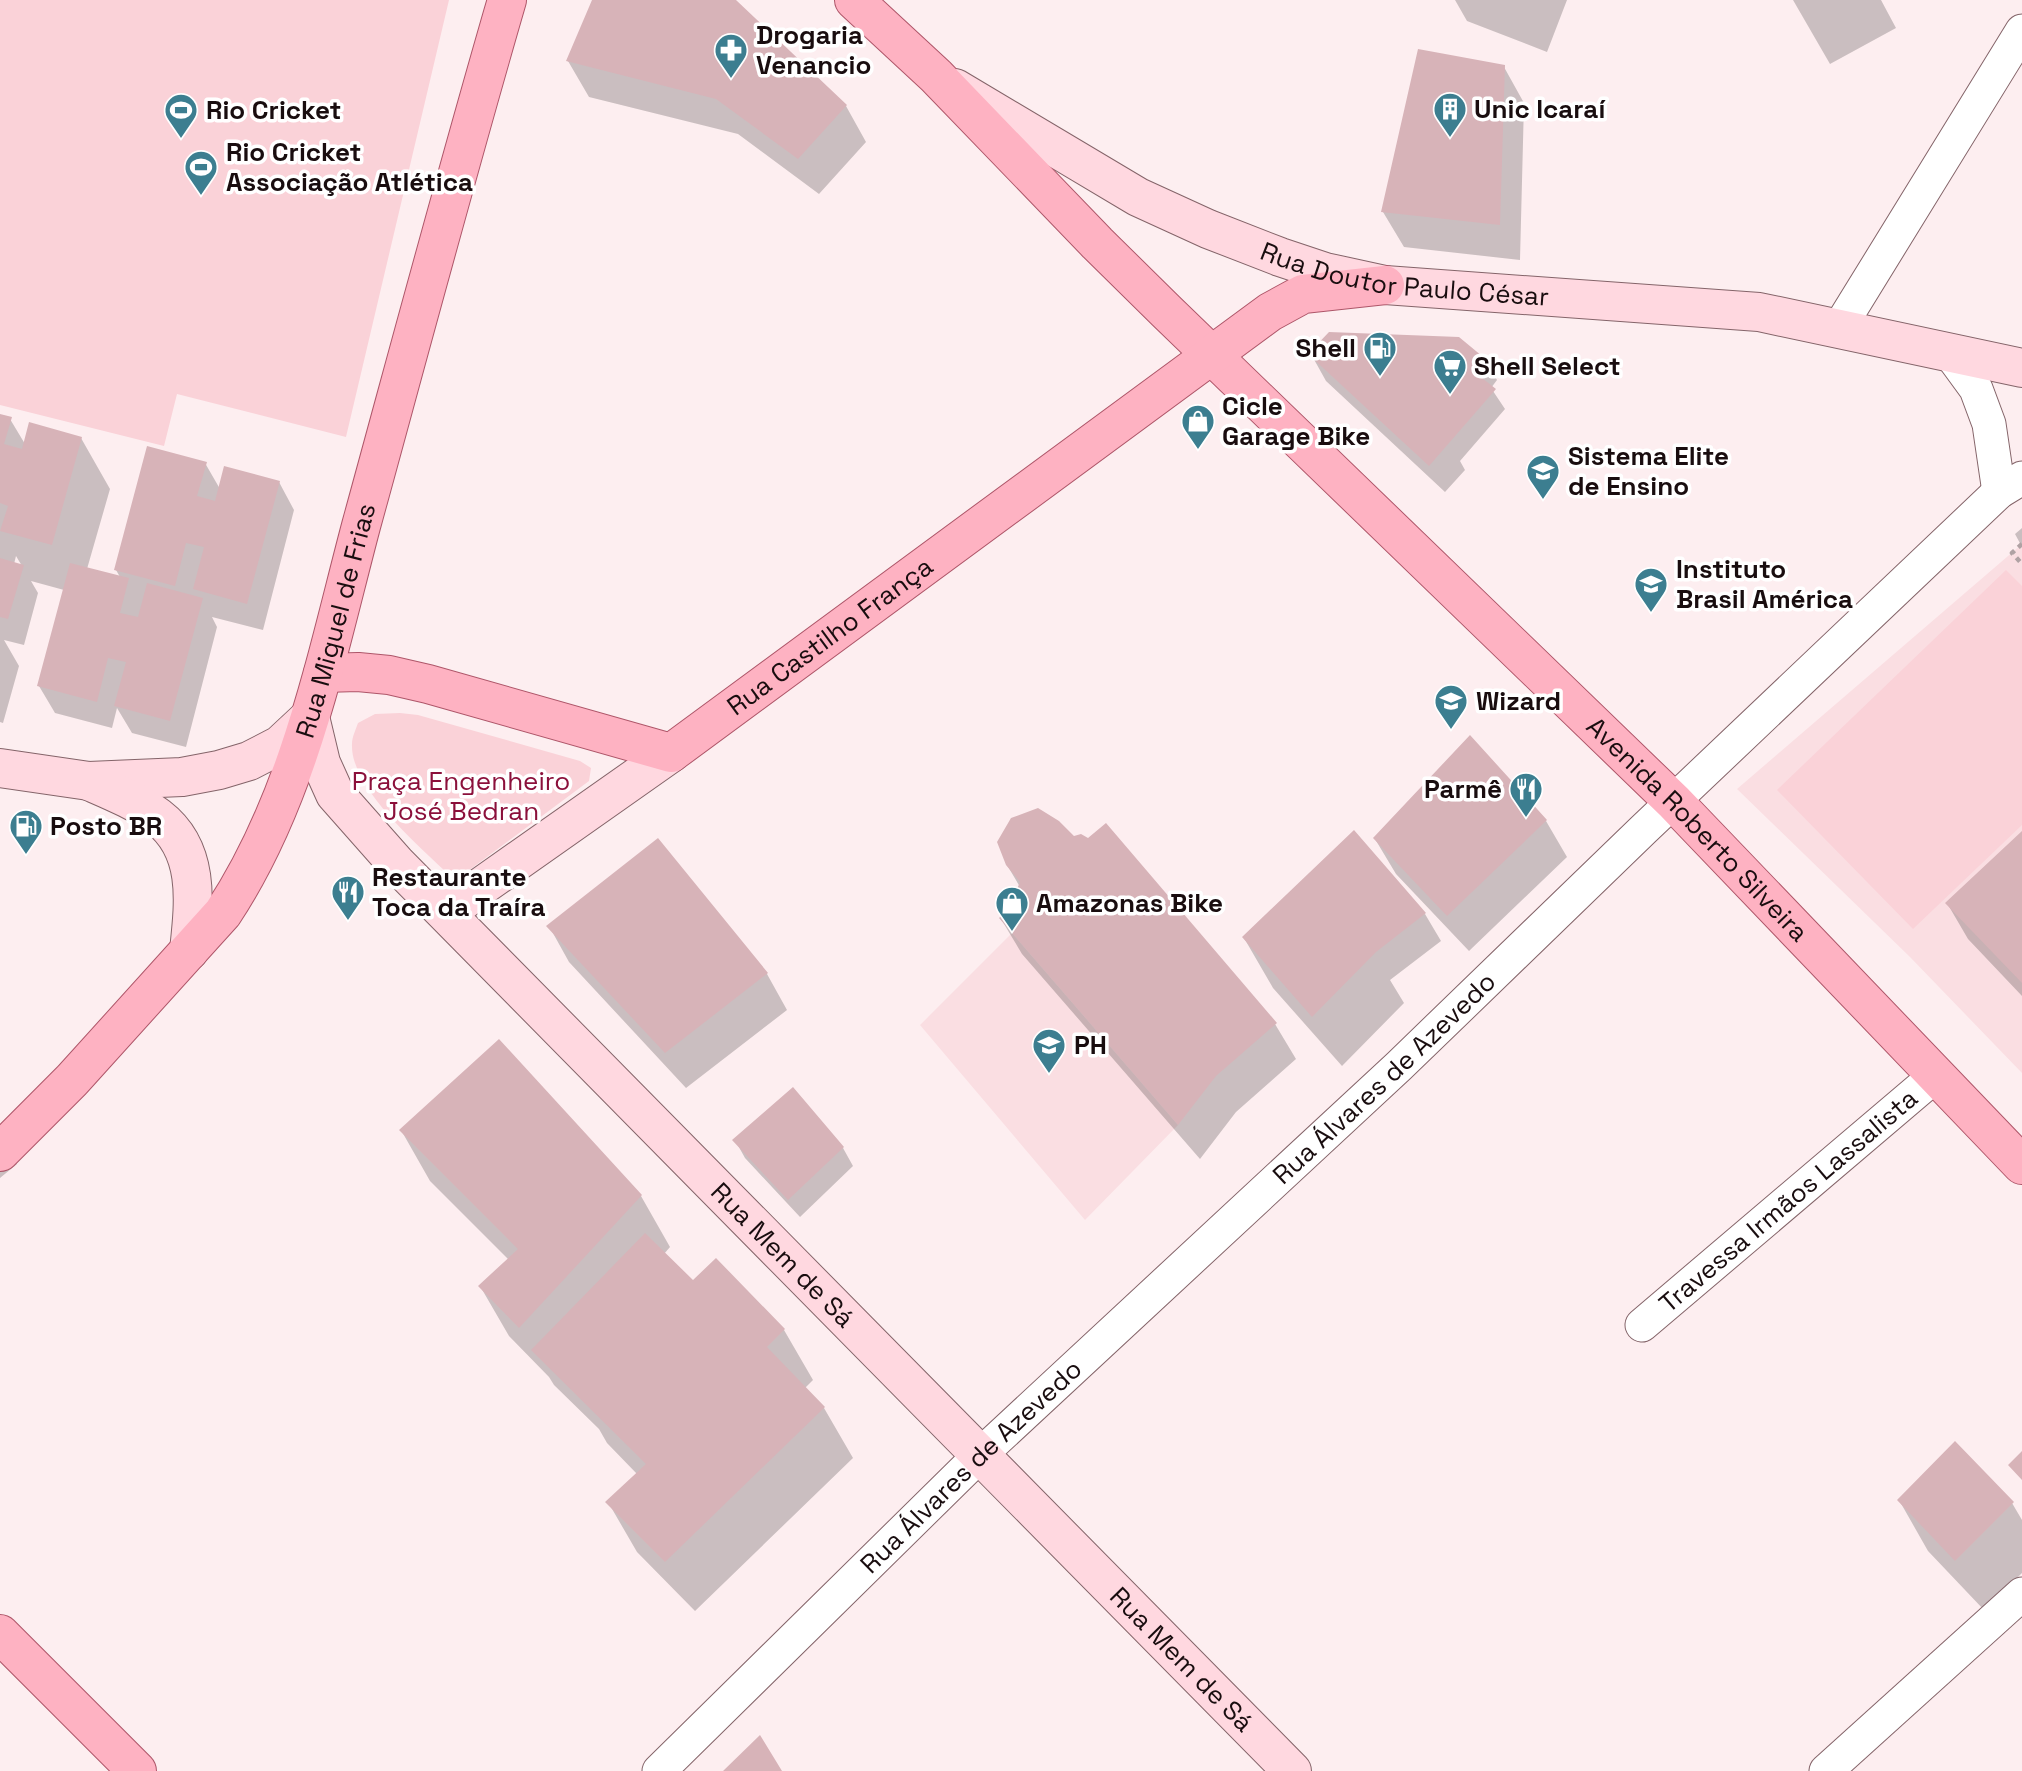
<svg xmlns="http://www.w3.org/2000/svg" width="2022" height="1771" viewBox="0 0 2022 1771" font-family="'Space Grotesk',sans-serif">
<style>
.built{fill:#fadee2}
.green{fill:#fad2d8}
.shadow{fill:#0003;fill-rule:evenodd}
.building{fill:#d7b3b8}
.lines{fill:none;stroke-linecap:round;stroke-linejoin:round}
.minor-casing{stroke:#846469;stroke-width:35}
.secondary-casing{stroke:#846469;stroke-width:40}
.primary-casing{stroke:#ae5669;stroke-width:40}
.path{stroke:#b0a2a4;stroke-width:4.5;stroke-dasharray:5 5;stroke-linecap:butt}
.minor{stroke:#fff;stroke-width:33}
.secondary{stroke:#ffd8e0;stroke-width:38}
.primary{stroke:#feb2c2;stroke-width:38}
.labels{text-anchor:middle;stroke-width:7;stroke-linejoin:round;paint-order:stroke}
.poi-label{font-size:26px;font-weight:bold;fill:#190d0f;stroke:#fff;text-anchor:start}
.street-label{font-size:26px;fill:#190d0f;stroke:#fff}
.park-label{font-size:26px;fill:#8b103b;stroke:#fff}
</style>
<rect width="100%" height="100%" fill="#fdeef0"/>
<!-- built -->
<path class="built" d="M2022 544V1073L1910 957 1737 789Z
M1012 933 1178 1125 1085 1220 920 1025Z"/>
<!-- green -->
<path class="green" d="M0 0H449L346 437 177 394 164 446 0 405Z
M2006 570 2022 586V825L1913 929 1777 790Z
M400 713 418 715 580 761 591 768 589 781 468 871 446 872C417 844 350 787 352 744 352 737 356 729 358 723L375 714Z"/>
<!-- shadow -->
<path class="shadow" d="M594 0H734L846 106 866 142 819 194 738 134 589 97 568 61Z
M1455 0H1567L1547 52 1467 21Z
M1793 0H1881L1896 28 1830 64Z
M1504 67 1524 103 1520 260 1404 247 1383 212Z
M1311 354 1487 362 1497 380 1491 388 1505 409 1460 461 1465 470 1445 492 1326 381Z
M0 416 10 419 25 444 81 438 110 489 87 569 120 577 116 570 205 463 220 489 279 482 294 510 263 630 212 617 217 627 186 747 132 733 117 708 112 728 55 713 39 686 64 590 31 581 38 593 24 645 4 640 19 666 3 723 0 722ZM16 556 22 566 14 564Z
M2022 528V547L2015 534Z
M1546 821 1567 857 1469 951 1396 874 1375 839Z
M2022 833V996L1968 939 1947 903Z
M658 840 767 974 787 1010 686 1088 569 962 549 926Z
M1007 865 1275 1024 1296 1059 1236 1112 1200 1159 1022 954 1001 919 1024 897 1020 887Z
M1425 914 1441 941 1390 980 1404 1003 1342 1066 1273 988 1244 938Z
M499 1042 641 1196 670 1247 664 1254 693 1282 784 1330 813 1380 805 1388 824 1408 853 1458 695 1611 637 1552 608 1502 637 1474 607 1443 599 1429 554 1385 549 1377 509 1336 480 1286 509 1260 430 1181 401 1130Z
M793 1089 843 1148 853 1166 800 1217 745 1158 735 1140Z
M0 1134 17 1164 0 1178Z
M1899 1500 2012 1503 2022 1520V1573L1984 1610 1928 1551Z"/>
<!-- building -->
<path class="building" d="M592 0H736L847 105 798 159 716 99 566 61Z
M1418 49 1505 65 1500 225 1381 212Z
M1329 332 1459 337 1488 361 1477 374 1496 389 1429 466 1308 354Z
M0 414 12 417 4 444 22 449 29 422 82 437 52 545 0 531 8 506 0 503Z
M147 446 207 462 197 496 215 501 224 466 280 481 247 604 193 589 204 547 186 543 175 586 114 570Z
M0 558 24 565 8 619 0 617Z
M70 563 129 578 120 613 138 617 147 583 203 598 170 721 114 706 126 662 108 658 97 702 37 686Z
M1470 735 1547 820 1447 916 1373 838Z
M1038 808 1059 821 1074 836 1081 834 1088 838 1106 823 1277 1023 1216 1076 1178 1125 999 918 1022 896 1017 889 1020 882 1006 865 997 842 1011 818Z
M1354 830 1426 913 1376 952 1312 1017 1242 937Z
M2022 831V983L1945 903Z
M658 838 768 973 665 1053 546 926Z
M499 1039 642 1195 519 1328 478 1286 518 1249 399 1130Z
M793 1087 844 1147 788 1200 732 1140Z
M645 1233 693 1280 716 1258 785 1329 767 1347 825 1407 665 1562 605 1502 646 1464 531 1350Z
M1955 1441 2014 1502 1955 1561 1897 1500Z
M2022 1451V1480L2008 1465Z
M760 1735 782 1771H723Z"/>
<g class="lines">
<defs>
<g id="minor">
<path d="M1839 328 2022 31"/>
<path d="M1949 352 1976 389 1989 424 1999 492"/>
<path id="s1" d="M1642 1325 1935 1076"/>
<path id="s2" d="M659 1771 981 1454 1399 1066 1643 830 1999 492 2022 478"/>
<path d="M1826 1771 2022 1594"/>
</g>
<g id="secondary">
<path id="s3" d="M955 88 1138 197 1208 229 1280 257 1325 272 1385 285 1759 312 2022 368"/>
<path id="s4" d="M310 717 321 763 335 794 396 863 1292 1771"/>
<path d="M0 768 89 781 182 777 219 770 249 761 280 745 310 717"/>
<path d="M91 782C114 792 138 802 158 817 201 850 194 903 189 951"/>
<path d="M447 913 482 886 671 753"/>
</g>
<g id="primary">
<path id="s5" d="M854 0 936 76 1097 243 1166 311 1674 802 2022 1165"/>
<path id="s6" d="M323 673 358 672 389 675 428 684 671 753 1270 312 1303 294 1385 285"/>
<path id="s7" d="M0 1152 72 1080 223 913C299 798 326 658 361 526 409 351 456 175 507 0"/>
<path d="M0 1634 137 1771"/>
</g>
</defs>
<!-- minor casing -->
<use href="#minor" class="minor-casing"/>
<!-- secondary casing -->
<use href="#secondary" class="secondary-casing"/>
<!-- primary casing -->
<use href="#primary" class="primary-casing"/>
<!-- path -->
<path class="path" d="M2022 544 2012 553 2022 564"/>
<!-- minor -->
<use href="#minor" class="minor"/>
<!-- secondary -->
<use href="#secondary" class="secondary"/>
<!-- primary -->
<use href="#primary" class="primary"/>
</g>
<!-- icons -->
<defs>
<symbol id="pharmacy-pin" viewBox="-11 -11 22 30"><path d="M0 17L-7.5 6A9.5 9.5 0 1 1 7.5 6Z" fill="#3c7e90" stroke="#fff"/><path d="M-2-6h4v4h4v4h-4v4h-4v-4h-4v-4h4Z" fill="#fff"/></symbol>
<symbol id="building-pin" viewBox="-11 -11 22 30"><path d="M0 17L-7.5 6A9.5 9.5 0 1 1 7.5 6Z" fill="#3c7e90" stroke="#fff"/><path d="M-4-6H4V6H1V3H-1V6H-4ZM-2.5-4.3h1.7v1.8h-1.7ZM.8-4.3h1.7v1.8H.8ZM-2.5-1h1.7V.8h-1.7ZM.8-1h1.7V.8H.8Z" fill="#fff"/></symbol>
<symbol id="stadium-pin" viewBox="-11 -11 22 30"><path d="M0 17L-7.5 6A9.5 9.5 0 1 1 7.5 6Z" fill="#3c7e90" stroke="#fff"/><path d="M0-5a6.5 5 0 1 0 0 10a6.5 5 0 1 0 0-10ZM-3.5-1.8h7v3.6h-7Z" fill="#fff"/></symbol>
<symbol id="fuel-pin" viewBox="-11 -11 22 30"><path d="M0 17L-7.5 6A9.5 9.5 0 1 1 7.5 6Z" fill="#3c7e90" stroke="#fff"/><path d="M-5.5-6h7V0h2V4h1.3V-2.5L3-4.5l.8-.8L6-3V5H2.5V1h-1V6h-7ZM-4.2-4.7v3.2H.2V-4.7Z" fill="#fff"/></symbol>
<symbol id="supermarket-pin" viewBox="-11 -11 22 30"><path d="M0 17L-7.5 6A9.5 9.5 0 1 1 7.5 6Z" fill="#3c7e90" stroke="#fff"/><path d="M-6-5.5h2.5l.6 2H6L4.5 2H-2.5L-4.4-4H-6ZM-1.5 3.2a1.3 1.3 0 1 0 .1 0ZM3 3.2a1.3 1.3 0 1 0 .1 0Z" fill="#fff"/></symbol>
<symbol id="shop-pin" viewBox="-11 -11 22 30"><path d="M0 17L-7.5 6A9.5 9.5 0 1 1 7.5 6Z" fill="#3c7e90" stroke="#fff"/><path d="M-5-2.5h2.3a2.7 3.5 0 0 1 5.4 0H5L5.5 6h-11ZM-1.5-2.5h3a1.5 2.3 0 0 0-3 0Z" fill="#fff"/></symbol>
<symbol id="school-pin" viewBox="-11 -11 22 30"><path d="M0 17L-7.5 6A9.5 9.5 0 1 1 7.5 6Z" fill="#3c7e90" stroke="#fff"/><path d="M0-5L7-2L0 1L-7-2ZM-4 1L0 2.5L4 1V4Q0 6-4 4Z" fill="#fff"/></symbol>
<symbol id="restaurant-pin" viewBox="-11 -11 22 30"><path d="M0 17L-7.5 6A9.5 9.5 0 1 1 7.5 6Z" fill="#3c7e90" stroke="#fff"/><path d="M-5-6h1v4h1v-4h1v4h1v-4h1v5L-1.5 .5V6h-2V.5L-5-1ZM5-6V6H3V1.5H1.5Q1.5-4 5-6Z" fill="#fff"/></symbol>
</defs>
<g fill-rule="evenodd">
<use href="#pharmacy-pin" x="712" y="31" width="38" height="52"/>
<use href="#building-pin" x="1431" y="90" width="38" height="52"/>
<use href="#stadium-pin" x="162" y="91" width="38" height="52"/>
<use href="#stadium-pin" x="182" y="148" width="38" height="52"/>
<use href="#fuel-pin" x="1361" y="329" width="38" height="52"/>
<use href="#supermarket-pin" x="1431" y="347" width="38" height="52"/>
<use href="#shop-pin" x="1179" y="402" width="38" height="52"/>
<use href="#school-pin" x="1524" y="452" width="38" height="52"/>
<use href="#school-pin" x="1632" y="565" width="38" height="52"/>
<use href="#school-pin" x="1432" y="682" width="38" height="52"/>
<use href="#restaurant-pin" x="1507" y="770" width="38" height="52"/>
<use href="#fuel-pin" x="7" y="807" width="38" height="52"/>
<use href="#restaurant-pin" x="329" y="873" width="38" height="52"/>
<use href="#shop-pin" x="993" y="884" width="38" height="52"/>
<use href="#school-pin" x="1030" y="1026" width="38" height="52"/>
</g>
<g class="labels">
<!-- poi labels -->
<g class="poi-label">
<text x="756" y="44">Drogaria<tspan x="756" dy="30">Venancio</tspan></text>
<text x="1474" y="118">Unic Icaraí</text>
<text x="206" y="119">Rio Cricket</text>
<text x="226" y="161">Rio Cricket<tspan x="226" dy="30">Associação Atlética</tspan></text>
<text x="1356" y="357" text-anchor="end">Shell</text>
<text x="1474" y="375">Shell Select</text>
<text x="1222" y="415">Cicle<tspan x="1222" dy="30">Garage Bike</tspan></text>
<text x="1568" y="465">Sistema Elite<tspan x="1568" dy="30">de Ensino</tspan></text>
<text x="1676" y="578">Instituto<tspan x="1676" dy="30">Brasil América</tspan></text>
<text x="1476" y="710">Wizard</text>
<text x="1502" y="798" text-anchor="end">Parmê</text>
<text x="50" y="835">Posto BR</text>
<text x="372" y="886">Restaurante<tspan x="372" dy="30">Toca da Traíra</tspan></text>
<text x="1036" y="912">Amazonas Bike</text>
<text x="1074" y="1054">PH</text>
</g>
<!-- street labels -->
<g class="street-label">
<text dy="9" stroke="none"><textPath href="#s3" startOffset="494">Rua Doutor Paulo César</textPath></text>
<text dy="9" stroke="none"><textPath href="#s7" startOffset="642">Rua Miguel de Frias</textPath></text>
<text dy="9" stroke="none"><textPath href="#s6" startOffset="556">Rua Castilho França</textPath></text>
<text dy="9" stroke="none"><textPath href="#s5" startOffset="1183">Avenida Roberto Silveira</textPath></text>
<text dy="9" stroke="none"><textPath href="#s2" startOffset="1003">Rua Álvares de Azevedo</textPath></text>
<text dy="9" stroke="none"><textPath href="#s1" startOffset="192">Travessa Irmãos Lassalista</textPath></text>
<text dy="9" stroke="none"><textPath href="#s4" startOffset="724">Rua Mem de Sá</textPath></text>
<text dy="9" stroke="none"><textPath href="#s2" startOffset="436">Rua Álvares de Azevedo</textPath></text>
<text dy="9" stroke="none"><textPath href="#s4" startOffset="1292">Rua Mem de Sá</textPath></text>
</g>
<!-- park labels -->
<g class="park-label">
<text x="461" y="790">Praça Engenheiro<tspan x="461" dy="30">José Bedran</tspan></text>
</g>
</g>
</svg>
